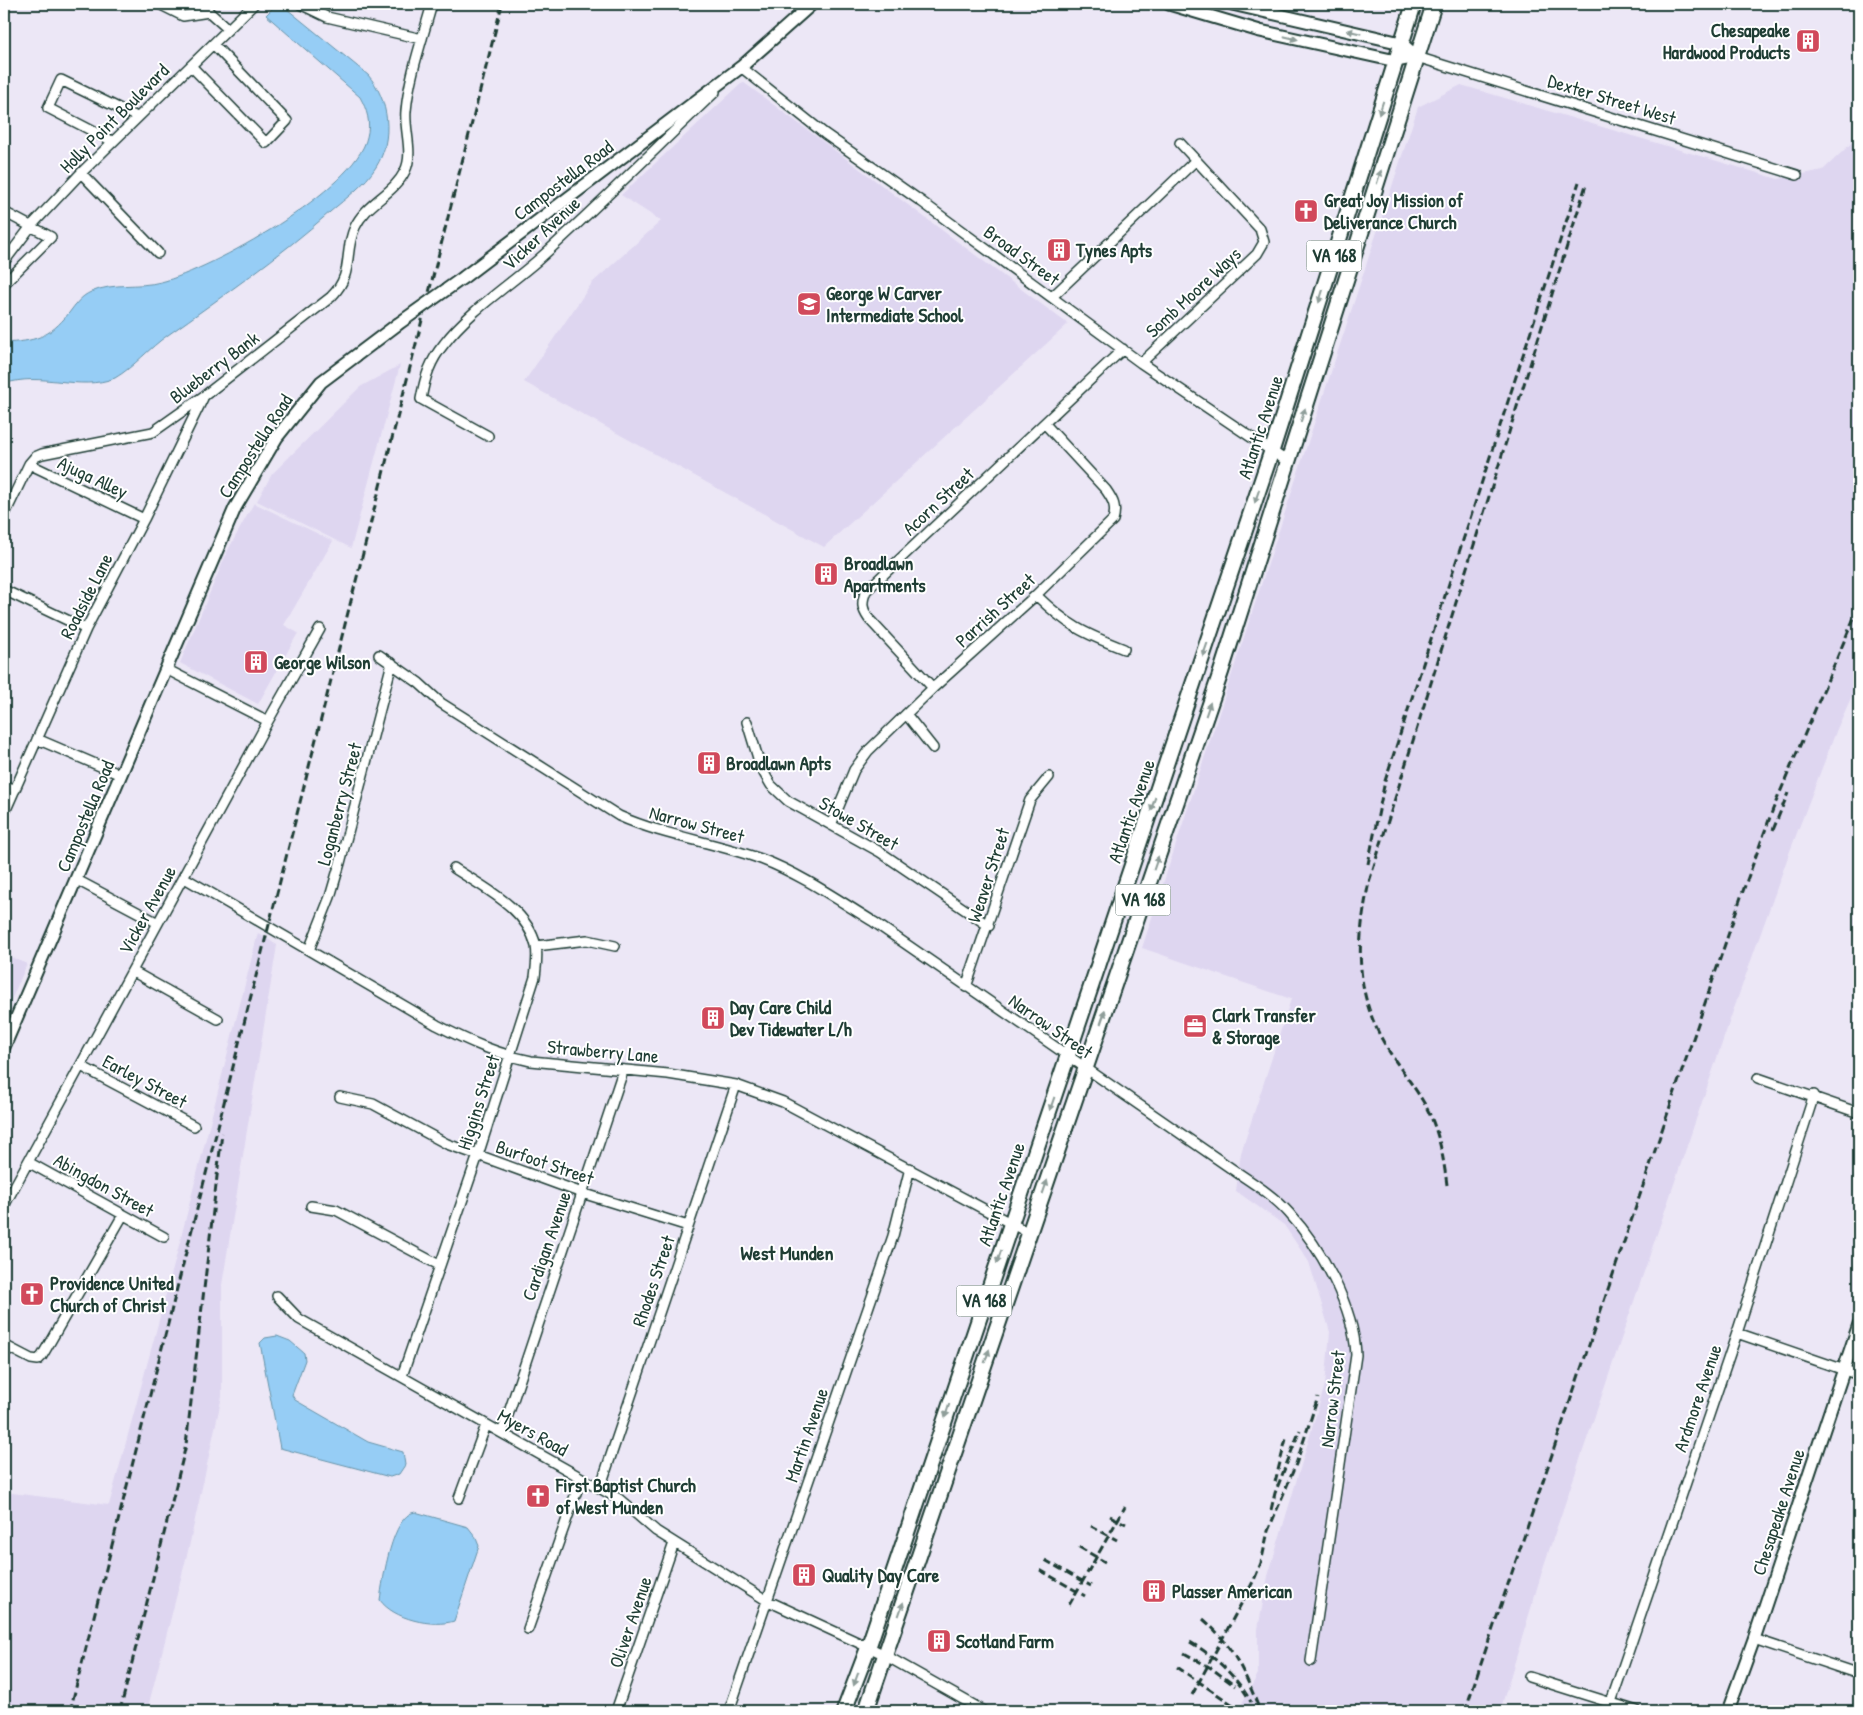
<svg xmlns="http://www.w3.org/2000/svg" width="1863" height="1715" viewBox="0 0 1863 1715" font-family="'Patrick Hand',sans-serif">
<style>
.built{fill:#ded6f0}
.water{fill:#96cdf5;stroke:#6693a8}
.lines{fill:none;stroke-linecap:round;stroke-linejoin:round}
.street-casing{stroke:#1f3d34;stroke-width:12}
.secondary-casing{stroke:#1f3d34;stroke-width:15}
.primary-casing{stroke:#1f3d34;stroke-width:18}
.street{stroke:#fff;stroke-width:9}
.secondary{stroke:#fff;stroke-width:11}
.primary{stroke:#fff;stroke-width:14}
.rail{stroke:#1f3d34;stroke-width:3;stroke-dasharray:8 4;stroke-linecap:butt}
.secondary-bridge-casing{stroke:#1f3d34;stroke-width:15;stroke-linecap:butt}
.secondary-bridge{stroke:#fff;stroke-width:11}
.oneway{fill:#8f9e9a}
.labels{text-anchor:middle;stroke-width:4;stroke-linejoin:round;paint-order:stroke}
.shield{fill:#fff;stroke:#627771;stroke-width:1}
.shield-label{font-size:18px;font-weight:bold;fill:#1f3d34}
.poi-label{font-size:19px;font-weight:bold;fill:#1f3d34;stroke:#fff;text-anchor:start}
.street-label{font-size:19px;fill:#1f3d34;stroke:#fff}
.neighbourhood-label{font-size:20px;font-weight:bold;fill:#1f3d34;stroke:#fff}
</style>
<rect width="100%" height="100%" fill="#ece7f6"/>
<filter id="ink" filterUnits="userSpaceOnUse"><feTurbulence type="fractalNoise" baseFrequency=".02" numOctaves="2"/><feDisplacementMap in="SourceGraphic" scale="10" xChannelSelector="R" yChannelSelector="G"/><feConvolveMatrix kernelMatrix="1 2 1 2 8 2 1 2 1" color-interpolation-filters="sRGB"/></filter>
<g filter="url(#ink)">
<!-- built -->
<path class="built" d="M743 82 1068 324 824 547 524 382 592 283 661 221 621 195Z
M1461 85 1778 179 1823 170 1859 136V680L1837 729 1790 851 1732 1014 1544 1565 1500 1711H1238L1258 1674V1629L1268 1576 1325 1385 1330 1332 1309 1262 1284 1225 1236 1191 1241 1153 1291 999 1142 948 1418 107Z
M400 365 351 548 257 501 272 474 360 387Z
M254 503 333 541 284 625 298 633 258 704 180 663 228 550Z
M258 933 277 945 222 1285V1396L189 1547 147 1711H4V1492L109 1505 175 1261Z
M4 954 27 964 4 1016Z"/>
<!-- water -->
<path class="water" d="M277 4 287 9 368 75C389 99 394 139 376 167 365 185 346 198 330 212 279 257 223 296 168 335 149 348 134 367 115 378 79 392 41 371 4 384V343C35 341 49 338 69 313 75 305 81 296 91 292 114 282 138 288 161 282 211 270 356 189 367 137 371 122 367 110 360 97L266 15Z
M277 1336 290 1341 304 1353 305 1360 292 1395 295 1400 368 1442 403 1452 405 1465 399 1474 390 1477 280 1448 260 1343 265 1338Z
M415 1512 468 1527 475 1536 479 1546 454 1621C433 1628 393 1619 380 1600 383 1579 392 1515 415 1512Z"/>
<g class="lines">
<defs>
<path id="street" d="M159 4 183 16 209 12
M205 4 209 12 228 29
M300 4 327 17 422 39
M1417 57 1797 175
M191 66 266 143 287 121 213 44
M737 71 741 67 825 134 922 202 1141 363 1288 462
M112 141 48 108 61 80 137 117
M81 173 158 253
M4 212 51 237 4 284
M4 262 32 225 81 173 254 4
M1052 297 1196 160
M1141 363 1257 254 1264 242 1260 229 1180 143
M488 436 421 399C425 377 430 361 444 344 468 312 508 286 538 260 598 206 656 148 715 92
M29 464 144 519
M4 516 29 464 35 457 42 454 153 432 204 396 331 297C355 273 343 253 355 227 366 203 394 194 405 171 414 153 404 130 406 111 409 76 423 37 432 4
M4 590 86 629
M1036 595C1068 626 1083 633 1124 649
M379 655 419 683 441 703 619 816C664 836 714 842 761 859 801 874 838 900 874 922L1232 1169C1251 1182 1273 1195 1289 1213 1321 1248 1354 1307 1356 1355L1311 1661
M166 669 268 721
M933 688 869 619C862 609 861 603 866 591L1123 349
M906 714 933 748
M747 722 761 768 771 785 788 801 880 852 989 926
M37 739 121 775
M4 785 15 790
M4 814 86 629 144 519 203 398
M831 825 854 770 868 751 933 688 1036 595 1113 520C1117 507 1113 500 1106 490L1045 424
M183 877 437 1025C468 1041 497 1054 531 1061L668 1074 736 1085 783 1102 1029 1233
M77 880 158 923
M536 946 587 940 615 946
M309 950 330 897 340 863 392 663
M132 971 218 1019
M966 987 1030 800 1049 777
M81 1066 194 1126
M1758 1078 1859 1113
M340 1097 373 1104 447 1144 478 1155 582 1193 688 1226
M28 1162 164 1237
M4 1206 268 721 320 629
M311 1206 336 1210 439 1265
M277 1296 299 1319 619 1499 656 1531 766 1600 881 1653 984 1711
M1737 1333 1859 1375
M4 1345 31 1359 38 1360 42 1356 123 1215
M402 1376 478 1155 535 977C536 968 538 956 536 946 527 908 484 888 454 868
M502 1433 623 1071
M600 1488 736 1085
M459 1498 486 1425
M528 1629 581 1479
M1754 1639 1859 1674
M1529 1677 1637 1711
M616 1711 674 1543
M729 1711 893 1236 910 1168
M1608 1711 1737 1333 1814 1095"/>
<path id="secondary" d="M1169 4 1260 31 1396 61 1417 57
M1232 4 1401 43 1417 57
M464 277 741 67 812 4
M4 1047 235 508 277 437 321 382 398 324
M1728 1711 1754 1639 1859 1324"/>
<path id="primary" d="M844 1711 868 1648 1272 450 1414 4
M866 1711 1221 672 1434 4"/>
</defs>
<!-- street casing -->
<use href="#street" class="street-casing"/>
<!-- secondary casing -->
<use href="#secondary" class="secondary-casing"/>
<!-- primary casing -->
<use href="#primary" class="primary-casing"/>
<!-- street -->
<use href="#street" class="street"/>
<!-- secondary -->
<use href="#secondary" class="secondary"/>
<!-- primary -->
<use href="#primary" class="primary"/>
<!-- rail -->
<path class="rail" d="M1773 830 1788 793
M1368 864 1385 781 1579 182
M1447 1185C1443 1154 1438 1125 1421 1098 1409 1079 1394 1061 1383 1041 1354 989 1357 939 1369 882L1586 185
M1275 1482 1286 1439
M1271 1510 1275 1493 1300 1430
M1110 1516 1126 1524
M1091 1526 1117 1540
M1079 1547 1105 1562
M1045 1560 1091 1586
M1040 1570 1085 1596
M1069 1605 1125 1507
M1203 1619C1233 1645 1246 1675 1260 1711
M1190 1642C1217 1658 1235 1675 1251 1702
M1184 1653 1211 1668 1235 1686
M1177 1667 1242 1711
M1192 1695 1254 1580 1261 1563 1268 1531 1296 1464 1318 1397
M70 1711 502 4
M120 1711 186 1445 222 1133
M1465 1711 1743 891 1773 809 1859 606"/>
<defs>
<path id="secondary-bridge" d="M398 324 464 277"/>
</defs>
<!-- secondary-bridge casing -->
<use href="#secondary-bridge" class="secondary-bridge-casing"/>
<!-- secondary-bridge -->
<use href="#secondary-bridge" class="secondary-bridge"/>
</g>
<!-- one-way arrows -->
<defs><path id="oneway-solid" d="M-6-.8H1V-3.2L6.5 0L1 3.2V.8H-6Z" transform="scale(1.25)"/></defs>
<g class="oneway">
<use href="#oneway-solid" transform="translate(1354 32) rotate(-167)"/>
<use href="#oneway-solid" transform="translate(1291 38) rotate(13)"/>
<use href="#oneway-solid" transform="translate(1381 108) rotate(108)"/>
<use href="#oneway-solid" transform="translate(1379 177) rotate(-72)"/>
<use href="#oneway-solid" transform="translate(1321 296) rotate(108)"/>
<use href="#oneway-solid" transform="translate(1303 415) rotate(-72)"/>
<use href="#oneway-solid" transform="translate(1257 496) rotate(109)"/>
<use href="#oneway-solid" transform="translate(1205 650) rotate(109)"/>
<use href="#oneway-solid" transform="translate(1208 709) rotate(-71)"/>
<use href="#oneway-solid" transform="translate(1153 804) rotate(109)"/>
<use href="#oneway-solid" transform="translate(1156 863) rotate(-71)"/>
<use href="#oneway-solid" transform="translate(1103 1017) rotate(-71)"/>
<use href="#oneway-solid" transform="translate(1052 1104) rotate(109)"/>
<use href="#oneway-solid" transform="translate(1045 1187) rotate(-71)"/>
<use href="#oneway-solid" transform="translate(999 1257) rotate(108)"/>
<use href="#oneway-solid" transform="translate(987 1356) rotate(-71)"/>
<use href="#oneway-solid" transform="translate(947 1411) rotate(108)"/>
<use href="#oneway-solid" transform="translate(901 1609) rotate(-71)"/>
<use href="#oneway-solid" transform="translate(856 1679) rotate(110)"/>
</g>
</g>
<!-- icons -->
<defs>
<symbol id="building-square" viewBox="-11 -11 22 22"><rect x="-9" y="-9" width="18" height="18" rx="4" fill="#d1495b" stroke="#fff"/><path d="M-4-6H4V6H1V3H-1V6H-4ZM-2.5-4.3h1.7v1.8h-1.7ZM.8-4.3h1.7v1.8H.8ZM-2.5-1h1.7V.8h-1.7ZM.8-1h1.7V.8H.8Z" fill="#fff"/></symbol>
<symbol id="church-square" viewBox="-11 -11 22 22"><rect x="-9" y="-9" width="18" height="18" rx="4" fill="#d1495b" stroke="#fff"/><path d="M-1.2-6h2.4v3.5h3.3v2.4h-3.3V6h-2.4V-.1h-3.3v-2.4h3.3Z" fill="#fff"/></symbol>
<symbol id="school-square" viewBox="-11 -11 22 22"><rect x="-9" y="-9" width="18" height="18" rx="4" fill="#d1495b" stroke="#fff"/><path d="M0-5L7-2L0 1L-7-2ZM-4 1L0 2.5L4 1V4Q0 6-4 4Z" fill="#fff"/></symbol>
<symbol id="office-square" viewBox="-11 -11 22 22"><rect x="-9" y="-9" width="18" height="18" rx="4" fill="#d1495b" stroke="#fff"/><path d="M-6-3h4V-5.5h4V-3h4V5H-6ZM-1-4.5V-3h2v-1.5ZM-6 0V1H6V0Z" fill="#fff"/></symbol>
</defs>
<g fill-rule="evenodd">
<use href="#building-square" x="1794" y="27" width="28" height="28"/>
<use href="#church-square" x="1292" y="197" width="28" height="28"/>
<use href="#building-square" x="1045" y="236" width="28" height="28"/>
<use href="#school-square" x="795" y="290" width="28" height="28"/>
<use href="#building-square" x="812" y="560" width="28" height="28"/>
<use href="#building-square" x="242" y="648" width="28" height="28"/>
<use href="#building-square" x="695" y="749" width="28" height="28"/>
<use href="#building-square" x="699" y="1004" width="28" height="28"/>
<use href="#office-square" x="1181" y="1012" width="28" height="28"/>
<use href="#church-square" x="18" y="1280" width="28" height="28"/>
<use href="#church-square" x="524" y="1482" width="28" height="28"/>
<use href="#building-square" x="790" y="1561" width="28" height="28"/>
<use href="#building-square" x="1140" y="1577" width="28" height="28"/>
<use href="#building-square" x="925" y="1627" width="28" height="28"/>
</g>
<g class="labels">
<!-- shield labels -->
<g class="shield">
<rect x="1306.5" y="240.5" width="55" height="31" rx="4"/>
<rect x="1115.5" y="884.5" width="55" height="31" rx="4"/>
<rect x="956.5" y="1285.5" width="55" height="31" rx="4"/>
</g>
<g class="shield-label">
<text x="1334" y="262">VA 168</text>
<text x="1143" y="906">VA 168</text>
<text x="984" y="1307">VA 168</text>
</g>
<!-- poi labels -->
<g class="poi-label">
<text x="1790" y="37" text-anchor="end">Chesapeake<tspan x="1790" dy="22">Hardwood Products</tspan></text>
<text x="1324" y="207">Great Joy Mission of<tspan x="1324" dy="22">Deliverance Church</tspan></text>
<text x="1076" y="257">Tynes Apts</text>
<text x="826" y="300">George W Carver<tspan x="826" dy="22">Intermediate School</tspan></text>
<text x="844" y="570">Broadlawn<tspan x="844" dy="22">Apartments</tspan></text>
<text x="274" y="669">George Wilson</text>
<text x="726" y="770">Broadlawn Apts</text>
<text x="730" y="1014">Day Care Child<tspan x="730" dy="22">Dev Tidewater L/h</tspan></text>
<text x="1212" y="1022">Clark Transfer<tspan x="1212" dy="22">&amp; Storage</tspan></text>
<text x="50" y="1290">Providence United<tspan x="50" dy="22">Church of Christ</tspan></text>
<text x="556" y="1492">First Baptist Church<tspan x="556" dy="22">of West Munden</tspan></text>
<text x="822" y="1582">Quality Day Care</text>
<text x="1172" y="1598">Plasser American</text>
<text x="956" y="1648">Scotland Farm</text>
</g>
<!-- street labels -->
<g class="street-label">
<text transform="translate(1612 99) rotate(17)" y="7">Dexter Street West</text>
<text transform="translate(114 118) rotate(-45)" y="7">Holly Point Boulevard</text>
<text transform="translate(563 180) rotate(-37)" y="7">Campostella Road</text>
<text transform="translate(541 233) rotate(-43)" y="7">Vicker Avenue</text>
<text transform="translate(1022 255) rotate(36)" y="7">Broad Street</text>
<text transform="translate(1193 292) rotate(-43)" y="7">Somb Moore Ways</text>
<text transform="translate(214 367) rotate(-37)" y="7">Blueberry Bank</text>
<text transform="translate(1260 427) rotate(-72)" y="7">Atlantic Avenue</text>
<text transform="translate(255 446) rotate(-57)" y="7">Campostella Road</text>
<text transform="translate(93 477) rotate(25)" y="7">Ajuga Alley</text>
<text transform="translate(938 501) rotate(-43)" y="7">Acorn Street</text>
<text transform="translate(86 596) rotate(-63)" y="7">Roadside Lane</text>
<text transform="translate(995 610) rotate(-42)" y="7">Parrish Street</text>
<text transform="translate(339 804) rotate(-75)" y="7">Loganberry Street</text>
<text transform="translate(1131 811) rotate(-71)" y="7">Atlantic Avenue</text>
<text transform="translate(85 816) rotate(-67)" y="7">Campostella Road</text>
<text transform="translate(859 823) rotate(30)" y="7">Stowe Street</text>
<text transform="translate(697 824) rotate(15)" y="7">Narrow Street</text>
<text transform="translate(988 875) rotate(-72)" y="7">Weaver Street</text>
<text transform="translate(147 910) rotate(-61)" y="7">Vicker Avenue</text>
<text transform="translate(1051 1026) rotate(35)" y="7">Narrow Street</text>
<text transform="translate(603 1051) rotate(5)" y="7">Strawberry Lane</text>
<text transform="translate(145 1081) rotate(28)" y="7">Earley Street</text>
<text transform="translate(478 1102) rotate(-72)" y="7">Higgins Street</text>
<text transform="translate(545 1162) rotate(19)" y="7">Burfoot Street</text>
<text transform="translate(104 1185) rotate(29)" y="7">Abingdon Street</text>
<text transform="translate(1001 1194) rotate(-71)" y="7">Atlantic Avenue</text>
<text transform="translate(546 1246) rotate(-71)" y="7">Cardigan Avenue</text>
<text transform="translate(653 1281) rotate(-71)" y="7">Rhodes Street</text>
<text transform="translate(1697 1398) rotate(-71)" y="7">Ardmore Avenue</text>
<text transform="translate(1332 1399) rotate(-83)" y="7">Narrow Street</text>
<text transform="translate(533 1432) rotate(29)" y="7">Myers Road</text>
<text transform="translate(806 1435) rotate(-71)" y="7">Martin Avenue</text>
<text transform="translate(1778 1512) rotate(-72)" y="7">Chesapeake Avenue</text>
<text transform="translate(630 1622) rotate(-71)" y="7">Oliver Avenue</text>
</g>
<!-- neighbourhood labels -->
<g class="neighbourhood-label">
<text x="787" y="1260">West Munden</text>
</g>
</g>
<!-- margin -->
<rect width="1863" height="1715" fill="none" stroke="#fff" stroke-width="20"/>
<rect x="10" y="10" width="1843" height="1695" fill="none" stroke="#1f3d34" stroke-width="2" filter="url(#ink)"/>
</svg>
